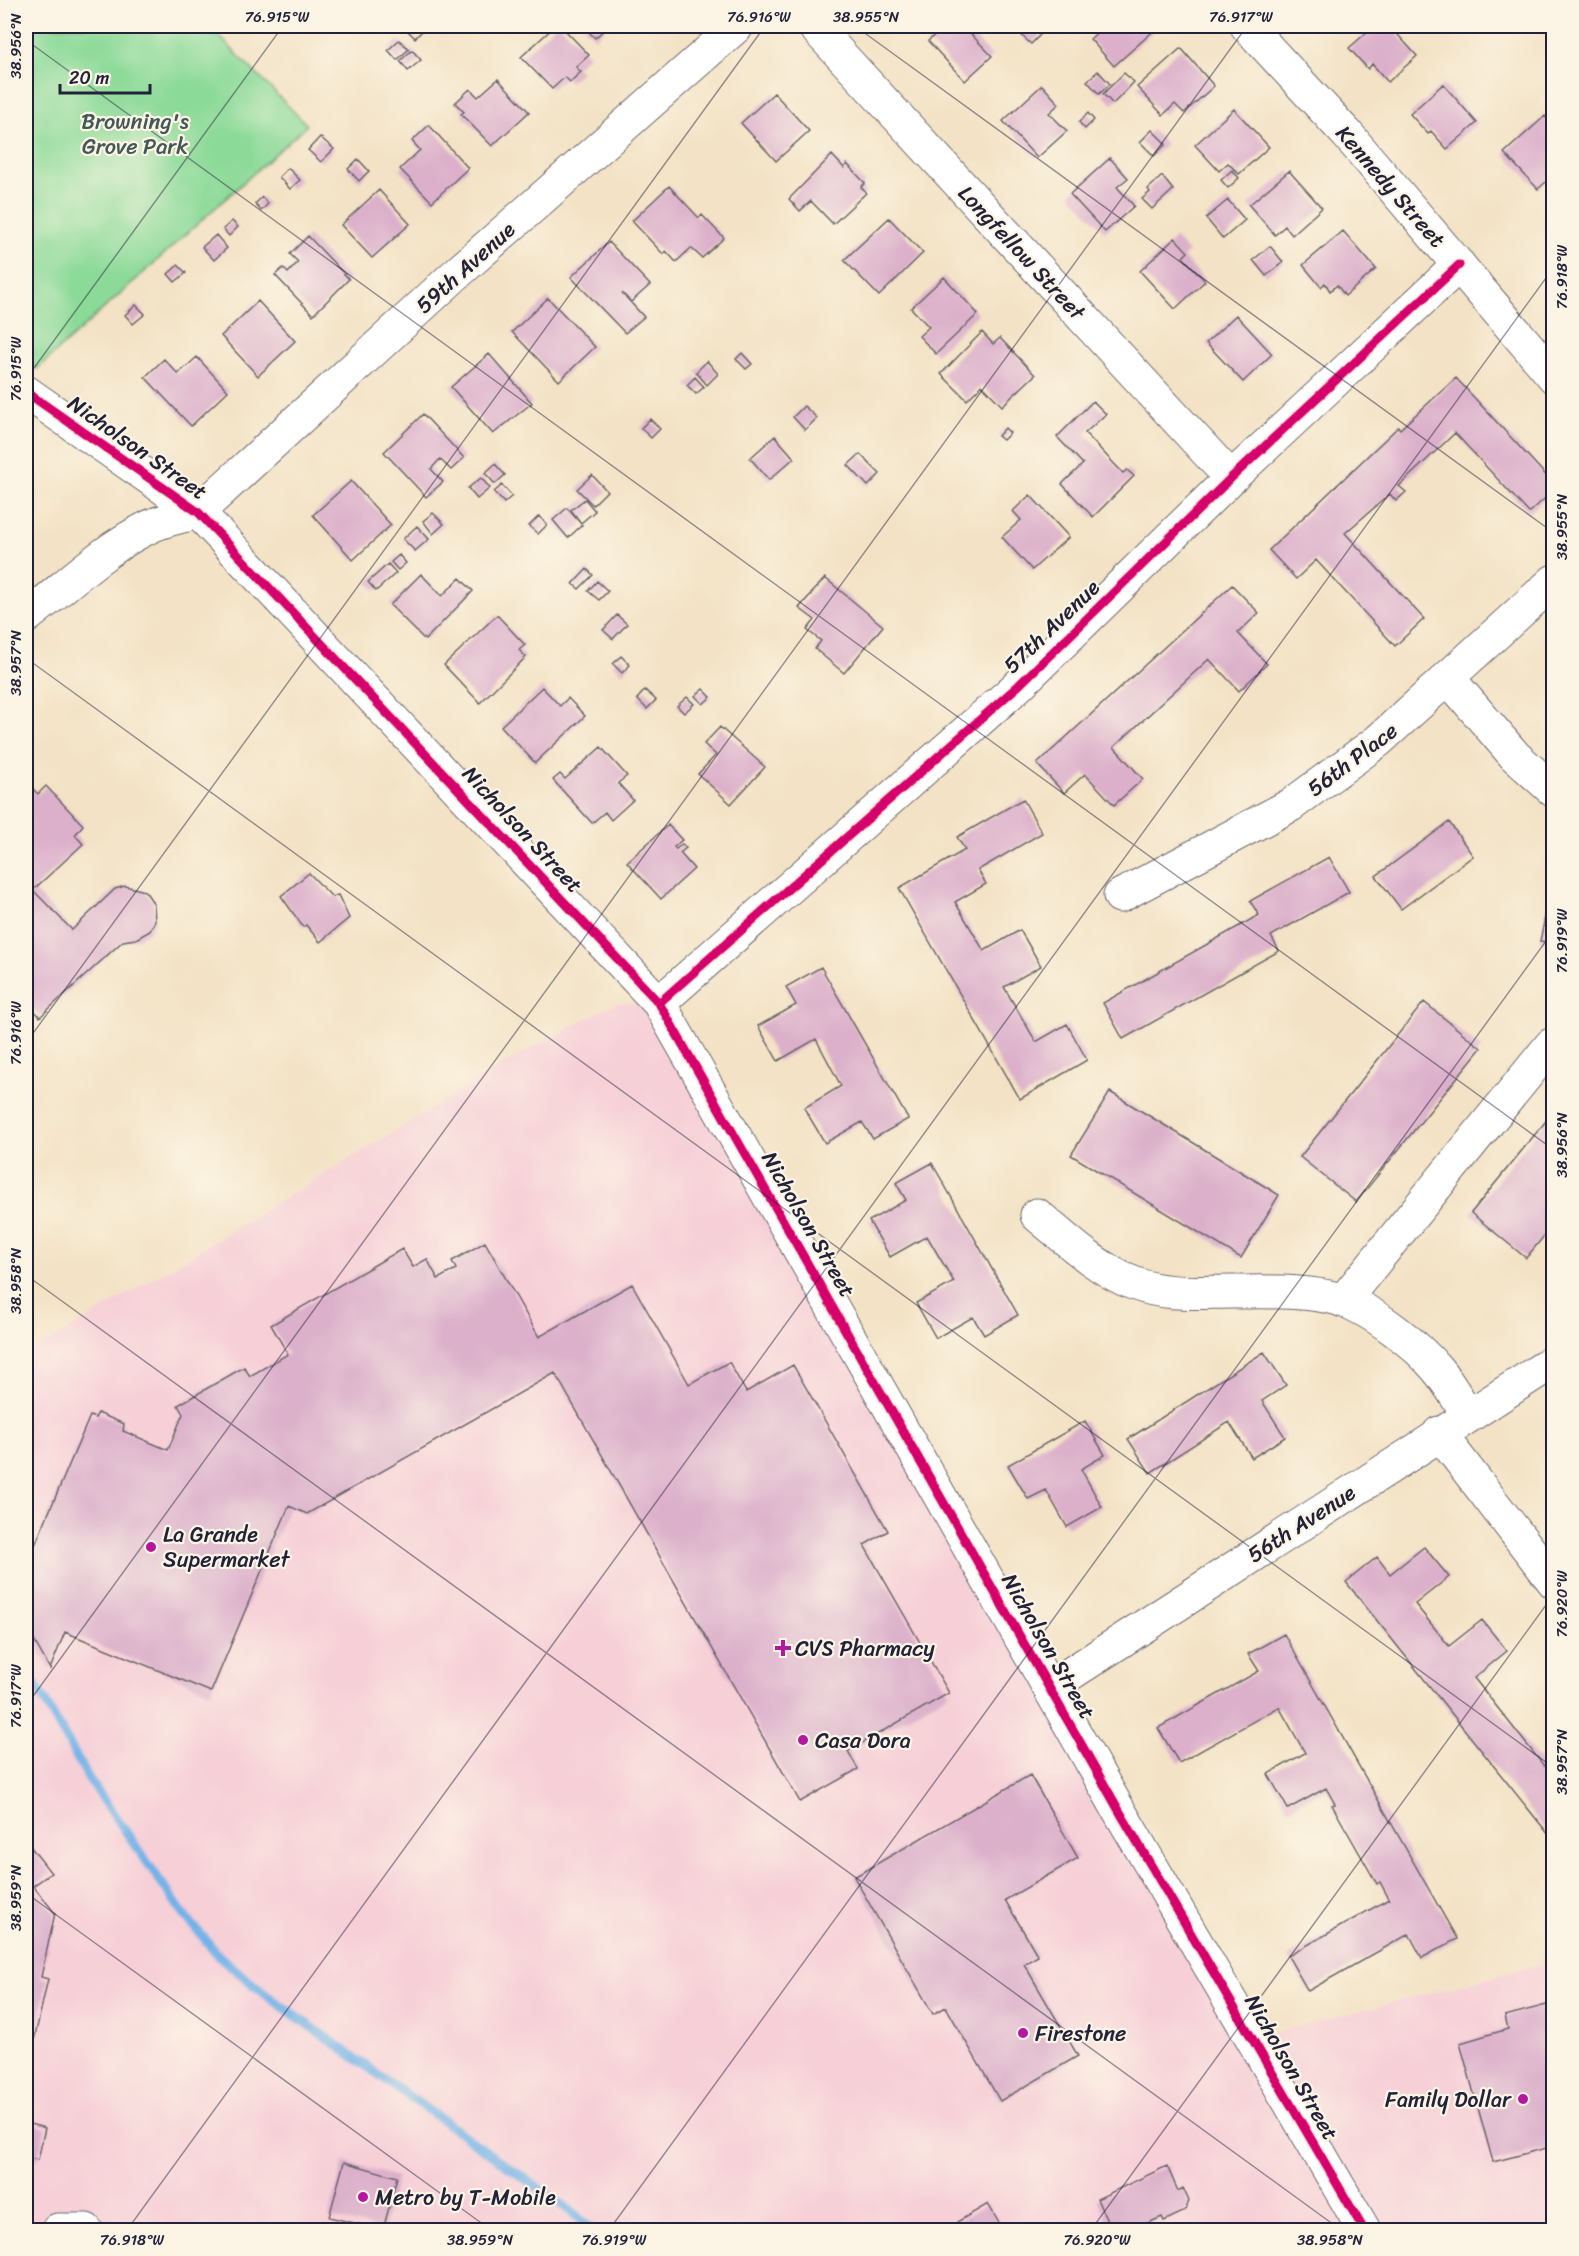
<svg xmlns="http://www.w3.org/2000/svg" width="1579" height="2256" viewBox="0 0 1579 2256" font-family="Sriracha,sans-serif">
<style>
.built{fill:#f6cfd7}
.green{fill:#8cda98;stroke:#577e6a;stroke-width:1.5}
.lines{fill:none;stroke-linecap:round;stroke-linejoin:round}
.stream{stroke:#73b2e7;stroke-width:9}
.building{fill:#dcb0cb}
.minor-casing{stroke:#6b656b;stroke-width:35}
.minor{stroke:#fff;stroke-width:33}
.cycleway-casing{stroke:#fcf5e5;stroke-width:13}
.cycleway{stroke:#d6006c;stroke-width:9}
.ticks{fill:none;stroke:#22223b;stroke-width:1.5;stroke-opacity:0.45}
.poi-dot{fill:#b5179e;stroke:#fcf5e5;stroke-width:2}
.labels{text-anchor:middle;stroke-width:4.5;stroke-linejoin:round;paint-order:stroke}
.park-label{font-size:22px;fill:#425957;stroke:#fcf5e5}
.street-label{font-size:22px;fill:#22223b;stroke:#fcf5e5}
.poi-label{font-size:22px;fill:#22223b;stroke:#fcf5e5;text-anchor:start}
.neatline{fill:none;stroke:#22223b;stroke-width:2}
.ticks-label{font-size:15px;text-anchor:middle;fill:#22223b}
</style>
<rect width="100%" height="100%" fill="#fcf5e5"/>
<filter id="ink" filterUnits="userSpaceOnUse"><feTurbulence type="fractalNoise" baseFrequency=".0167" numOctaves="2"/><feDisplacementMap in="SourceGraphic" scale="12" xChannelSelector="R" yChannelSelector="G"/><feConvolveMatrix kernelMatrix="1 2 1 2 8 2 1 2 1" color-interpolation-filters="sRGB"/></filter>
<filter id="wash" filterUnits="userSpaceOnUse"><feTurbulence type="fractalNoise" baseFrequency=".008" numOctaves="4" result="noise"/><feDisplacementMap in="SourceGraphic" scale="24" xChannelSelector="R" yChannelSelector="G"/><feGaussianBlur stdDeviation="1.35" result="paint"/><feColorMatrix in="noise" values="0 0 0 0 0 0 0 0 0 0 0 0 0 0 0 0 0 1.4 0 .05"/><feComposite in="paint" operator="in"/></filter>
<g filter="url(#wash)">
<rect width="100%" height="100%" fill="#f3e2c5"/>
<!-- built -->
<path class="built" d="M615 1003H659L1252 2039 1553 1961V2230H26V1356L523 1053Z"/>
<!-- green -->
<path class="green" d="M26 26H209L307 125 37 369 26 360Z"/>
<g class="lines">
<!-- stream -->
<path class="stream" d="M26 1668 89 1779 182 1912 219 1956 265 1994 569 2210 592 2230"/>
</g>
<g id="blocks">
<!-- building -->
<path class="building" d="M410 26H422L425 28 415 38 406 29Z
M555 26H561L589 55 576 67 581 72 570 82 565 77 552 89 521 57Z
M583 26H602L605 29 595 38Z
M945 26H963L992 56 965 81 928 41Z
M1098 26H1159L1114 66 1090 39 1101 29Z
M1374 26H1390L1417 56 1388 82 1372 64 1368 69 1349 48Z
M1030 27 1040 35 1031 44 1022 36Z
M399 40 409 49 397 60 388 50Z
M1181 48 1214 86 1184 113 1175 104 1163 115 1137 87Z
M412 50 421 60 408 71 400 61Z
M1098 71 1110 84 1099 94 1087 81Z
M1124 73 1134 82 1113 104 1103 94Z
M498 79 529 112 492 146 461 114 464 112 455 103 470 89 478 97Z
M1443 84 1477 123 1447 149 1431 131 1428 134 1410 114Z
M1042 85 1059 104 1049 113 1067 131 1037 158 1003 121Z
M774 93 809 131 776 161 741 123Z
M1234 109 1269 147 1239 174 1228 163 1219 171 1195 145Z
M1088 113 1094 120 1085 129 1079 122Z
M1545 116 1554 126V175L1538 189 1504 153Z
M429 125 468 168 432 202 400 169 420 150 412 141Z
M1152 130 1166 144 1154 156 1140 142Z
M320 137 334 149 321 162 308 150Z
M832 155 844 168 847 164 865 183 861 187 866 193 833 224 811 201 800 211 789 199Z
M1110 158 1128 178 1117 187 1134 206 1105 232 1070 194Z
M358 159 369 171 359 181 348 169Z
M288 168 300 180 290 189 279 177Z
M1232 170 1239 178 1228 188 1221 180Z
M1289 171 1322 208 1292 235 1285 226 1275 235 1249 205Z
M1162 176 1173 190 1152 209 1142 199 1150 192 1148 189Z
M669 186 699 218 702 215 724 238 702 258 691 248 676 262 666 251 663 254 632 221Z
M379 190 410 224 372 258 341 225Z
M262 197 268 204 261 211 255 204Z
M1228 200 1245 220 1223 239 1206 218Z
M889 218 923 253 879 296 844 260Z
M232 221 238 227 229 236 223 229Z
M1343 231 1376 269 1345 296 1337 285 1330 291 1325 283 1321 287 1303 265Z
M216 235 227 248 214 260 202 247Z
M308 236 349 279 313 315 275 275 283 268 288 273 298 262 290 254Z
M1175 238 1188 252 1183 257 1205 281 1175 309 1140 271Z
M609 242 650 285 631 302 622 293 644 317 625 333 571 277Z
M1270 246 1283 262 1266 276 1253 260Z
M178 265 186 273 175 282 168 274Z
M944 277 978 314 936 354 919 336 929 327 911 308Z
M548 298 595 347 559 381 512 332Z
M258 301 295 341 258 376 221 336Z
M136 305 145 314 133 324 125 315Z
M1236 315 1272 354 1243 382 1206 343Z
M982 332 993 344 1000 338 1035 375 1002 406 982 385 967 400 941 374Z
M742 353 752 364 746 369 736 359Z
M489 354 532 403 493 434 451 387Z
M197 357 228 391 191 426 145 377 164 359 178 374Z
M707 361 718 374 707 385 696 372Z
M695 377 704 387 696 394 687 385Z
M1456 378 1554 484V490L1529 513 1455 433 1399 486 1406 492 1396 501 1390 494 1345 533 1424 619 1395 646 1316 560 1296 579 1269 550 1398 427 1400 429Z
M1093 401 1106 414 1085 433 1123 473 1127 470 1134 476 1093 517 1062 484 1083 464 1057 437Z
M804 406 817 418 805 430 793 417Z
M423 414 464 458 451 470 440 459 431 469 443 482 426 497 384 452Z
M650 419 660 429 651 438 641 428Z
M1005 428 1010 433 1003 440 998 436Z
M775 436 794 458 769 480 750 458Z
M860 454 880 474 868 486 848 465Z
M495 464 505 475 495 484 485 473Z
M592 475 607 491 593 505 577 489Z
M481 478 490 488 477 499 468 488Z
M351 481 391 525 353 560 313 515Z
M502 485 512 496 504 503 494 492Z
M1030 495 1069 537 1032 570 1002 537 1021 520 1013 511Z
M585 499 595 511 581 523 571 510Z
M567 508 582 525 568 538 553 520Z
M433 513 444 524 433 534 423 521Z
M539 516 547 525 538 534 529 526Z
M417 526 429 539 415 551 403 539Z
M399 555 406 563 398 570 391 562Z
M388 564 396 573 376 591 368 582Z
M587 569 593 575 579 589 573 584Z
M421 574 442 596 460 578 473 591 425 640 390 605Z
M825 578 883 626 844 673 815 649 821 641 807 630 815 620 799 608Z
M597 581 608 591 599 600 588 591Z
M1232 585 1259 613 1238 633 1267 664 1239 691 1209 659 1114 747 1143 779 1114 805 1085 774 1064 793 1037 764Z
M497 615 525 645 519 650 526 657 480 703 444 665Z
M617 615 627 624 613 639 603 630Z
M621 656 630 665 622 673 613 664Z
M542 687 560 706 568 698 585 716 535 763 501 726Z
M703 689 711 697 703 704 695 696Z
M645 690 656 700 647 709 637 699Z
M687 697 694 704 684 713 677 706Z
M720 727 765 767 731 804 698 774 716 755 704 744Z
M601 747 627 776 618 783 633 800 611 820 605 812 592 823 553 780 560 774 565 779Z
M28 784 38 794 46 786 83 825 75 835 83 844 33 890 72 930 115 889 125 886 145 891 154 904 155 921 150 931 136 939 123 941 40 1017 28 1003 26 1006V787Z
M1023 799 1042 833 978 870 986 884 955 902 984 951 1020 930 1041 966 1004 987 1036 1042 1067 1024 1087 1060 1020 1099 899 888 965 850 957 837Z
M1449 822 1473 856 1401 909 1376 876Z
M668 825 682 840 674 847 676 849 682 844 686 848 680 853 694 869 661 899 627 862Z
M1329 857 1349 892 1271 936 1279 951 1123 1039 1103 1003 1259 915 1250 901Z
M309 873 332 897 338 895 349 918 320 942 306 925 303 927 281 896Z
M1549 899 1554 900V943L1540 941Z
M821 967 908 1119 873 1139 862 1122 825 1143 804 1108 841 1086 816 1039 778 1061 758 1026 796 1005 786 987Z
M1424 1002 1481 1048 1356 1202 1300 1157Z
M1110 1092 1279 1195 1241 1258 1071 1155Z
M1554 1111V1224L1526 1258 1471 1213Z
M932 1163 1018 1315 984 1335 973 1317 936 1338 916 1303 954 1282 941 1260 927 1236 890 1257 869 1221 906 1200 896 1183Z
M485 1242 539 1337 632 1284 689 1384 729 1362 746 1392 793 1365 888 1531 864 1545 949 1693 848 1751 858 1769 800 1802 555 1373 307 1514 289 1506 211 1692 65 1632 50 1669 26 1626V1566L90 1416 95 1418 98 1413 124 1424 123 1431 168 1450 183 1414 178 1405 244 1367 250 1376 288 1354 271 1325 402 1249 413 1267 427 1259 438 1279 456 1269 452 1261Z
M1264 1352 1286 1385 1262 1401 1285 1437 1252 1458 1229 1422 1150 1473 1128 1439Z
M1085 1421 1105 1455 1081 1469 1102 1507 1067 1527 1046 1490 1028 1499 1008 1465Z
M1554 1443V1456L1548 1447Z
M1424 1547 1449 1577 1415 1604 1449 1646 1482 1620 1507 1651 1474 1678 1544 1766 1554 1758V1841L1346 1582 1377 1557 1390 1574Z
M1284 1634 1457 1939 1422 1958 1409 1934 1308 1991 1288 1956 1389 1899 1380 1882 1377 1884 1332 1805 1335 1804 1326 1788 1288 1809 1268 1774 1305 1753 1279 1707 1179 1763 1158 1728 1259 1671 1248 1654Z
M1030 1775 1078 1858 1005 1900 1038 1956 1024 1964 1078 2056 1000 2101 946 2007 933 2014 854 1877Z
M30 1846 51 1873 33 1886 55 1913 41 1977 48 1979 26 2076V1850Z
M1554 2003V2146L1493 2162 1460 2043 1508 2029 1505 2016Z
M26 2123 45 2128 38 2160 26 2157Z
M344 2162 397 2177 383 2230 329 2217Z
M1167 2166 1178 2191 1183 2188 1189 2201 1185 2211 1164 2221 1162 2217 1131 2230H1111L1097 2199Z
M988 2204 1003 2230H962L957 2222Z"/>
</g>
</g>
<g filter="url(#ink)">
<use href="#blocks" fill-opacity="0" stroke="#6b656b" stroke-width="1.5"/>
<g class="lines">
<defs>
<path id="minor" d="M814 26 1231 478
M1247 26 1347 134 1554 377
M26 392 198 512 659 1003 1121 1814 1364 2230
M26 617C64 588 101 551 145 529 161 520 180 517 198 512L454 276 737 26
M1449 679 1515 756 1554 791
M1120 896 1291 805 1378 741 1554 581
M659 1003 1018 686 1231 478 1459 265
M1037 1215C1066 1239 1097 1269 1133 1283 1166 1296 1199 1292 1233 1292 1268 1292 1307 1290 1342 1300 1372 1310 1417 1345 1437 1369 1449 1383 1458 1400 1468 1415
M1343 1301 1551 1045
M1439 1433 1554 1582
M1050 1687 1554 1361
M58 2230H86"/>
</defs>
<!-- minor casing -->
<use href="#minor" class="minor-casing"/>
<!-- minor -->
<use href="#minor" class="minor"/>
<defs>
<path id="cycleway" d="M26 392 198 512 659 1003 1121 1814 1364 2230
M659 1003 1018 686 1231 478 1459 265"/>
</defs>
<!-- cycleway casing -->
<use href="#cycleway" class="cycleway-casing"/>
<!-- cycleway -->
<use href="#cycleway" class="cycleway"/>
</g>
</g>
<!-- ticks -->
<path class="ticks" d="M855 26 1554 533M26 40 1554 1150M26 379 283 26M26 658 1554 1768M26 1043 765 26M26 1275 1341 2230M26 1706 1247 26M26 1893 491 2230M127 2230 1554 267M609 2230 1554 930M1091 2230 1554 1594"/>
<!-- markers -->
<g class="poi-dot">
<circle cx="151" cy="1547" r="6"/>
<path d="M780 1639h6v6h6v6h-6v6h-6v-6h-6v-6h6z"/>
<circle cx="803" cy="1740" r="6"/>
<circle cx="1023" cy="2033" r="6"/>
<circle cx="1523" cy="2099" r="6"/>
<circle cx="363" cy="2197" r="6"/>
</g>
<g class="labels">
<!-- park labels -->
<g class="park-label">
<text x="135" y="129">Browning's<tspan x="135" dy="25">Grove Park</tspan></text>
</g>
<!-- street labels -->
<g class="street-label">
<text transform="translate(1391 186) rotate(49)" y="8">Kennedy Street</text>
<text transform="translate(1022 252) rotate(47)" y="8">Longfellow Street</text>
<text transform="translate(465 267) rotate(-42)" y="8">59th Avenue</text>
<text transform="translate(138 447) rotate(35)" y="8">Nicholson Street</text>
<text transform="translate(1051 626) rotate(-44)" y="8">57th Avenue</text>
<text transform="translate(1352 759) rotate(-37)" y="8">56th Place</text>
<text transform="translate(523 829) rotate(47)" y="8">Nicholson Street</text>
<text transform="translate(809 1224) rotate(60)" y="8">Nicholson Street</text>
<text transform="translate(1301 1523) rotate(-33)" y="8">56th Avenue</text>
<text transform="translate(1049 1646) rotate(60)" y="8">Nicholson Street</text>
<text transform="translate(1292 2067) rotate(60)" y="8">Nicholson Street</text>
</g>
<!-- poi labels -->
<g class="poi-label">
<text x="163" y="1542">La Grande<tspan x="163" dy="25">Supermarket</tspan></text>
<text x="795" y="1656">CVS Pharmacy</text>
<text x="815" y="1748">Casa Dora</text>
<text x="1035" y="2041">Firestone</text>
<text x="1511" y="2107" text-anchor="end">Family Dollar</text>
<text x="375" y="2205">Metro by T-Mobile</text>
</g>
</g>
<!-- margin -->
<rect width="1579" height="2256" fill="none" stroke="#fcf5e5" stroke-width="66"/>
<!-- scale -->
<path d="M60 84v9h90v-9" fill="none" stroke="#22223b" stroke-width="3"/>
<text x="69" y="84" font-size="18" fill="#22223b" stroke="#fcf5e5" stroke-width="4.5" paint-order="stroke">20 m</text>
<rect x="33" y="33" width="1513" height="2190" class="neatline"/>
<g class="ticks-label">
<text x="277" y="22">76.915°W</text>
<text x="759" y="22">76.916°W</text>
<text x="866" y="22">38.955°N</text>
<text x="1241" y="22">76.917°W</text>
<text transform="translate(16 46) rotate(-90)" y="5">38.956°N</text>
<text transform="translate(1562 277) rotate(-90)" y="5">76.918°W</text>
<text transform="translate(16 369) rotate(-90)" y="5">76.915°W</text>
<text transform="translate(1562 527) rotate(-90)" y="5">38.955°N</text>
<text transform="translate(16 663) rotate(-90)" y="5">38.957°N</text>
<text transform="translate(1562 941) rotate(-90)" y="5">76.919°W</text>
<text transform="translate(16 1033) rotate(-90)" y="5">76.916°W</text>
<text transform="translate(1562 1145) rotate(-90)" y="5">38.956°N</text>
<text transform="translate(16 1281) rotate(-90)" y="5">38.958°N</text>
<text transform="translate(1562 1604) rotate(-90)" y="5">76.920°W</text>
<text transform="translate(16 1696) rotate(-90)" y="5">76.917°W</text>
<text transform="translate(1562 1762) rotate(-90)" y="5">38.957°N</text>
<text transform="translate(16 1898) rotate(-90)" y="5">38.959°N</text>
<text x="132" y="2245">76.918°W</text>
<text x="480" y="2245">38.959°N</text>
<text x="614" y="2245">76.919°W</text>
<text x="1097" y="2245">76.920°W</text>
<text x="1330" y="2245">38.958°N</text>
</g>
</svg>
